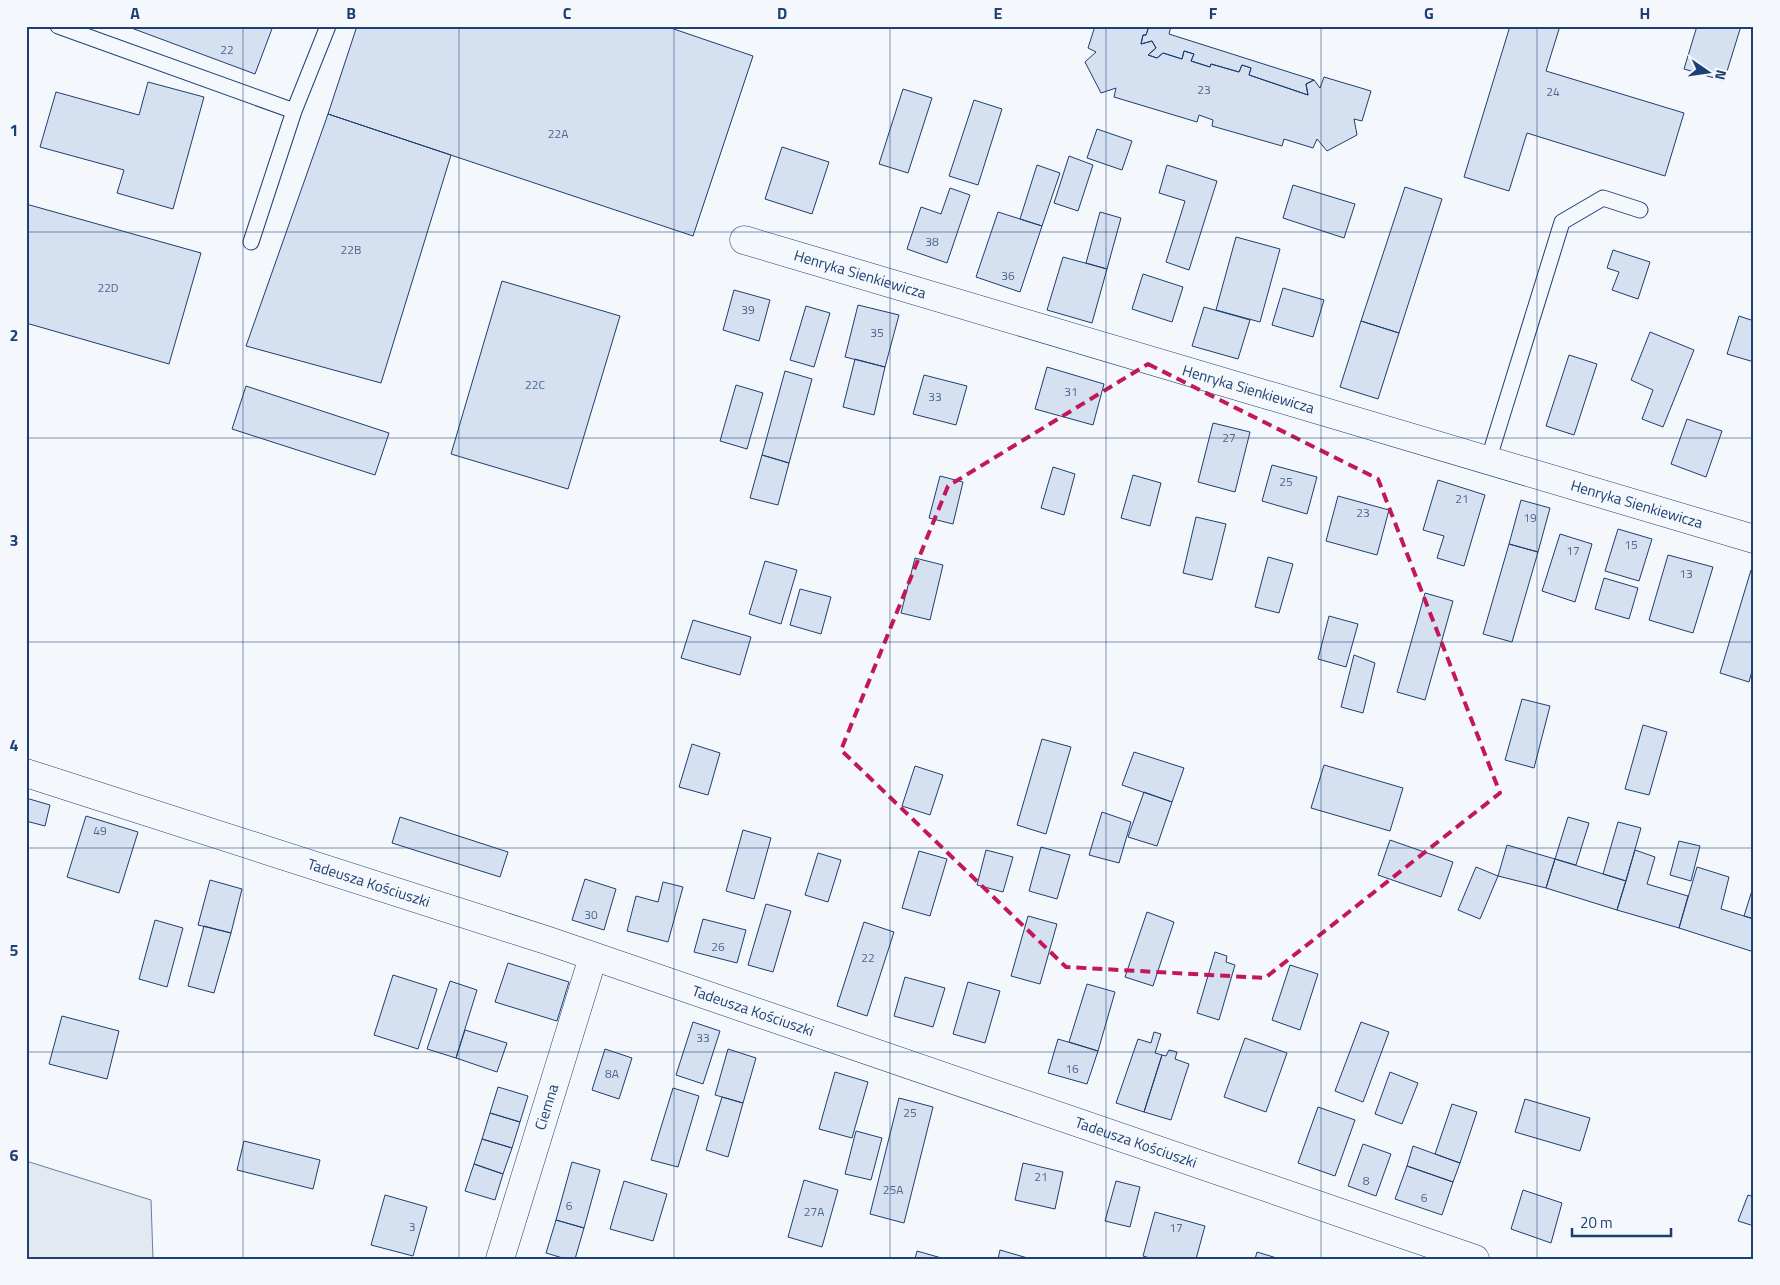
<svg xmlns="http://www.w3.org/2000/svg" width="1780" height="1285" viewBox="0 0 1780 1285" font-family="'Titillium Web',sans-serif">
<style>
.green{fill:#e3e9f0;stroke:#687fa3}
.building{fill:#d5e0f0;stroke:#1d3f73}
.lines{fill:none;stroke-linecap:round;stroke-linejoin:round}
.lane-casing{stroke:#1d3f73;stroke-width:17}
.street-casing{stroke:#1d3f73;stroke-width:29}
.lane{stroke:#f4f7fb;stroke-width:15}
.street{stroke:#f4f7fb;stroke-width:28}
.marked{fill:none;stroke:#c2185b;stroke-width:4;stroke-dasharray:10 6;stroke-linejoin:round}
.grid{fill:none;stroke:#1d3f73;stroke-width:1;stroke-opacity:0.55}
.labels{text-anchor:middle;stroke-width:4;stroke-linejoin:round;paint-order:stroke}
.number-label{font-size:12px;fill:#4b6792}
.street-label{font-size:15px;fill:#1d3f73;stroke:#f4f7fb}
.neatline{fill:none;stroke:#1d3f73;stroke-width:2}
.grid-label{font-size:16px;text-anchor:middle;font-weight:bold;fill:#1d3f73}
</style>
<rect width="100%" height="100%" fill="#f4f7fb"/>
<!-- green -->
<path class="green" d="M26 1161 151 1200 153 1259H26Z"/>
<!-- building -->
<path class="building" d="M126 26H273L255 74Z
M357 26H665L753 56 693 236 328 114Z
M1095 26H1149L1146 35H1143L1141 44 1152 41 1156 48 1148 55 1157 58 1163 53 1182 59 1184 51 1194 54 1191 61 1210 67 1211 64 1239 72 1242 65 1251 68 1249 75 1308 95 1306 84 1314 80 1320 88 1324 77 1371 91 1362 121 1354 119 1357 135 1327 151 1317 139 1313 148 1284 139 1282 146 1212 126 1213 120 1199 115 1197 122 1114 97 1116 88 1101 93 1085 62 1096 52 1088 48Z
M1149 26H1171L1169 34 1314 80 1306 84 1308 95 1249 75 1251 68 1242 65 1239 72 1211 64 1210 67 1191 61 1194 54 1184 51 1182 59 1163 53 1157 58 1148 55 1156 48 1152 41 1141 44 1143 35H1146Z
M1510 26H1560L1546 71 1684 113 1665 176 1527 133 1509 191 1464 177Z
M1697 26H1741L1724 81 1684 69Z
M148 82 204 97 173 209 117 193 124 170 40 147 56 92 139 115Z
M903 89 932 98 908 173 879 164Z
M974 100 1002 109 978 185 949 176Z
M328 114 451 155 381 383 246 346Z
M1097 129 1132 141 1122 170 1087 158Z
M782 147 829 162 812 214 765 199Z
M1069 156 1093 165 1078 211 1054 203Z
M1037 165 1060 173 1042 226 1020 219Z
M1167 165 1217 181 1189 270 1166 262 1185 201 1159 193Z
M1293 185 1355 204 1344 238 1283 218Z
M1405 187 1442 199 1399 333 1361 321Z
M950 188 970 195 947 263 907 249 921 207 941 214Z
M26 204 201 253 169 364 26 323Z
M998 212 1042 226 1020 292 976 277Z
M1100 212 1121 218 1107 269 1086 263Z
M1236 237 1280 249 1260 322 1216 310Z
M1613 250 1650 262 1638 299 1612 290 1619 272 1607 268Z
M1063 257 1107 269 1092 323 1047 310Z
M1143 274 1183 287 1172 322 1132 309Z
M502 281 620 316 568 489 451 454Z
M1283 288 1324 300 1313 337 1272 325Z
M734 290 770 300 759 341 723 330Z
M858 305 899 315 885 367 845 357Z
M806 306 830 313 814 367 790 360Z
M1204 307 1250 320 1238 359 1192 346Z
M1739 316 1754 321V362L1727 354Z
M1361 321 1399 333 1378 399 1340 387Z
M1650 332 1694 350 1663 427 1642 419 1653 390 1631 380Z
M1569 355 1597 364 1574 435 1546 426Z
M855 359 885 367 874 415 843 407Z
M1047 367 1104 384 1093 425 1035 409Z
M785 371 812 379 789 463 762 455Z
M924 375 967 386 956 425 913 414Z
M736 385 763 393 747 449 720 441Z
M246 386 389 433 375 475 232 429Z
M1687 419 1722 431 1706 477 1671 464Z
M1213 423 1250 432 1235 492 1198 482Z
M762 455 789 463 778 505 750 498Z
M1272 465 1317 477 1307 514 1262 501Z
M1053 467 1075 474 1064 515 1041 508Z
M1133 475 1161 483 1150 526 1121 518Z
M940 476 963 482 953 524 929 518Z
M1438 480 1485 495 1464 566 1437 558 1444 536 1423 530Z
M1338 496 1389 510 1377 555 1326 541Z
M1521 500 1550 508 1538 552 1509 544Z
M1196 517 1226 524 1212 580 1183 573Z
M1618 529 1652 539 1639 581 1605 571Z
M1560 534 1592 544 1575 602 1542 591Z
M1509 544 1538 552 1512 642 1483 634Z
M1668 555 1713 567 1693 633 1649 620Z
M1268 557 1293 564 1279 613 1255 607Z
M915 558 943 565 930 620 901 613Z
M765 561 797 570 781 624 749 614Z
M1751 570 1754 571V664L1749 682 1720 673Z
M1604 578 1638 588 1629 619 1595 609Z
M800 589 831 597 821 634 790 625Z
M1425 593 1453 601 1425 700 1397 692Z
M1329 616 1358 624 1346 667 1318 659Z
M693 620 751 637 740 675 681 658Z
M1354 655 1375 663 1363 713 1341 707Z
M1522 699 1550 706 1534 768 1505 760Z
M1643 725 1667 732 1649 795 1625 789Z
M1042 739 1071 747 1046 834 1017 825Z
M692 744 720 753 708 795 679 787Z
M1134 752 1184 768 1172 802 1122 785Z
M1324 765 1403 788 1390 831 1311 808Z
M915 766 943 775 930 815 902 806Z
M1144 792 1172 802 1157 846 1128 837Z
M26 798 50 805 45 826 26 821Z
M1102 812 1131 822 1119 863 1089 855Z
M86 816 138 832 119 893 67 877Z
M400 817 508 852 500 877 392 843Z
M1568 817 1589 823 1576 865 1555 859Z
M1618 822 1641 828 1626 881 1603 874Z
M743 830 771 838 754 899 726 891Z
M1390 840 1453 862 1441 897 1378 875Z
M1679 841 1700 846 1691 881 1670 875Z
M1507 845 1555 859 1546 888 1498 876Z
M1041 847 1070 855 1057 899 1029 891Z
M986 850 1013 857 1003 892 977 885Z
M1635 850 1655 857 1647 884 1688 896 1679 928 1617 910Z
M919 851 947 859 930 916 902 908Z
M818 853 841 860 828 902 805 895Z
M1555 859 1626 881 1617 910 1546 888Z
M1476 867 1498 876 1480 919 1458 910Z
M1697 867 1729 877 1721 909 1754 919V952L1679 928Z
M585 879 616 889 604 930 572 920Z
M210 880 242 889 231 933 198 925Z
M663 882 683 887 668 942 627 931 636 896 658 902Z
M1754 884V919L1744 916Z
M766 904 791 911 773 972 748 965Z
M1147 912 1174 922 1153 986 1125 977Z
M1028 916 1057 924 1040 984 1011 976Z
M703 919 746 930 737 963 694 952Z
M155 920 183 928 167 987 139 979Z
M864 922 894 932 867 1016 837 1006Z
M204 926 231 933 214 993 188 986Z
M1215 952 1227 956 1226 962 1235 965 1219 1020 1197 1013Z
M508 963 569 982 557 1021 495 1002Z
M1290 965 1318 974 1300 1030 1272 1020Z
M393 975 437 989 418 1049 374 1035Z
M905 977 945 988 933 1027 894 1016Z
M450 981 477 990 456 1058 427 1049Z
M968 982 1000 991 985 1043 953 1034Z
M1087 984 1115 992 1098 1051 1069 1042Z
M62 1016 119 1031 107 1079 49 1064Z
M693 1022 720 1031 703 1084 676 1075Z
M1361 1022 1389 1032 1363 1102 1335 1091Z
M465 1030 507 1043 497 1072 456 1058Z
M1154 1032 1161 1034 1155 1053 1162 1055 1144 1112 1116 1103 1138 1039 1151 1043Z
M1245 1038 1287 1053 1266 1112 1224 1097Z
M1058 1039 1098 1051 1087 1084 1048 1073Z
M605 1049 632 1058 619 1099 592 1090Z
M728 1049 756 1058 743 1103 715 1095Z
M1169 1050 1177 1052 1175 1059 1189 1064 1171 1120 1144 1112 1162 1055 1166 1056Z
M835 1072 868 1082 852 1138 819 1129Z
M1390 1072 1418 1083 1402 1124 1375 1114Z
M498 1087 528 1096 520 1122 490 1113Z
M673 1088 699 1096 678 1167 651 1160Z
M722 1097 743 1103 728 1157 706 1150Z
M899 1098 933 1107 904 1223 870 1214Z
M1525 1099 1590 1118 1580 1151 1515 1132Z
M1452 1104 1477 1112 1460 1163 1435 1154Z
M1318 1107 1355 1120 1335 1176 1298 1163Z
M490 1113 520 1122 512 1148 482 1139Z
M856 1131 882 1138 871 1180 845 1174Z
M482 1139 512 1148 503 1174 474 1164Z
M244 1141 320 1160 313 1189 237 1170Z
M1363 1144 1391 1154 1376 1196 1348 1186Z
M1413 1146 1460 1163 1453 1182 1407 1166Z
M572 1162 600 1170 584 1228 556 1220Z
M1023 1163 1063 1172 1055 1209 1015 1200Z
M474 1164 503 1174 495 1200 465 1191Z
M1407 1166 1453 1182 1442 1215 1395 1199Z
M804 1180 838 1190 822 1247 788 1237Z
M624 1181 667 1194 653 1241 610 1229Z
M1116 1181 1140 1187 1130 1227 1105 1221Z
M1523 1190 1562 1203 1551 1243 1511 1229Z
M385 1195 427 1207 413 1256 371 1245Z
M1748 1195 1754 1197V1226L1738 1221Z
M1155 1212 1205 1226 1196 1259H1153L1143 1256Z
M556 1220 584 1228 575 1259H566L546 1253Z
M1000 1250 1031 1259H998Z
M917 1251 945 1259H915Z
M1257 1252 1280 1259H1255Z"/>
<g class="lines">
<defs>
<path id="lane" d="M58 26 294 111
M251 242 294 111 328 26
M1488 461 1562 222 1603 198 1640 210"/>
<g id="street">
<path id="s1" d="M744 240 1754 539"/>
<path id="s2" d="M26 773 549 941 1475 1259"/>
<path id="s3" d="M500 1259 593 957"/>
</g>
</defs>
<!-- lane casing -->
<use href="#lane" class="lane-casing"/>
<!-- street casing -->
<use href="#street" class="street-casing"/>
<!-- lane -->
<use href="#lane" class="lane"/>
<!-- street -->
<use href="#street" class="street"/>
</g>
<!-- marked area -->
<path class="marked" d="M1148 364 1378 479 1500 793 1265 978 1066 967 841 750 948 486Z"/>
<!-- grid -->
<path class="grid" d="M243 26V1259M459 26V1259M674 26V1259M890 26V1259M1106 26V1259M1321 26V1259M1537 26V1259M26 232H1754M26 438H1754M26 642H1754M26 848H1754M26 1052H1754"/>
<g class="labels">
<!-- number labels -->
<g class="number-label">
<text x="227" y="54">22</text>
<text x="1204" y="94">23</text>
<text x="1553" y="96">24</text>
<text x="558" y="138">22A</text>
<text x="932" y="246">38</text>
<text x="351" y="254">22B</text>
<text x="1008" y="280">36</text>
<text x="108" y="292">22D</text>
<text x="748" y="314">39</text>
<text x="877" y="337">35</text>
<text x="535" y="389">22C</text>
<text x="1071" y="396">31</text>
<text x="935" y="401">33</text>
<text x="1229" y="442">27</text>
<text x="1286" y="486">25</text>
<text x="1462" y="503">21</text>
<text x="1363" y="517">23</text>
<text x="1530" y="522">19</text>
<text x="1631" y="549">15</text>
<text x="1573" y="555">17</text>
<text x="1686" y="578">13</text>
<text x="100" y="835">49</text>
<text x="591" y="919">30</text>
<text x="718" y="951">26</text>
<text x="868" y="962">22</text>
<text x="703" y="1042">33</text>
<text x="1072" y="1073">16</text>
<text x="612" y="1078">8A</text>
<text x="910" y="1117">25</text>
<text x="1041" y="1181">21</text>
<text x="1366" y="1185">8</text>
<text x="893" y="1194">25A</text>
<text x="1424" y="1202">6</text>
<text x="569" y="1210">6</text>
<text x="814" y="1216">27A</text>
<text x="412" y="1231">3</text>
<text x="1176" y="1232">17</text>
</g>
<!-- street labels -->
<g class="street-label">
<text dy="5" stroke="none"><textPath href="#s1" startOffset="121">Henryka Sienkiewicza</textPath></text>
<text dy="5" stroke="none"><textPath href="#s1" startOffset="526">Henryka Sienkiewicza</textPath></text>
<text dy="5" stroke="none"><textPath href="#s1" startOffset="931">Henryka Sienkiewicza</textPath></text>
<text dy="5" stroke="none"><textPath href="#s2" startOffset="360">Tadeusza Kościuszki</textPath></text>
<text dy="5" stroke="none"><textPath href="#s2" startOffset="765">Tadeusza Kościuszki</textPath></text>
<text dy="5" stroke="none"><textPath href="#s3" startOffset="159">Ciemna</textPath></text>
<text dy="5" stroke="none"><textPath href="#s2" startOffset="1170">Tadeusza Kościuszki</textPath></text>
</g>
</g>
<!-- border -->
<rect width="1780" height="1285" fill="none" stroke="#f4f7fb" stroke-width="55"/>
<!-- north arrow -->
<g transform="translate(1708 72) rotate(103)" stroke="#f4f7fb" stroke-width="4" paint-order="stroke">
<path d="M0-4L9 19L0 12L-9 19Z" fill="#1d3f73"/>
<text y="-8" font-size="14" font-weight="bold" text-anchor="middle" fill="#1d3f73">N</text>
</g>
<!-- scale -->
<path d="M1572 1228v8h99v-8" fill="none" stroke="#1d3f73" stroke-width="2.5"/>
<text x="1580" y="1228" font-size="15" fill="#1d3f73" stroke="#f4f7fb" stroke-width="4" paint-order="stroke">20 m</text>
<rect x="28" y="28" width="1724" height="1230" class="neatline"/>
<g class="grid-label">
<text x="135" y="19">A</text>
<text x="351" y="19">B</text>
<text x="567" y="19">C</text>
<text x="782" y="19">D</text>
<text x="998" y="19">E</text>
<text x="1213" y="19">F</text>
<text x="1429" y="19">G</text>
<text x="1645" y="19">H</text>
<text x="14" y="136">1</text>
<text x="14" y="341">2</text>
<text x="14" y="546">3</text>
<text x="14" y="751">4</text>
<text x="14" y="956">5</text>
<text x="14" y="1161">6</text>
</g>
</svg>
